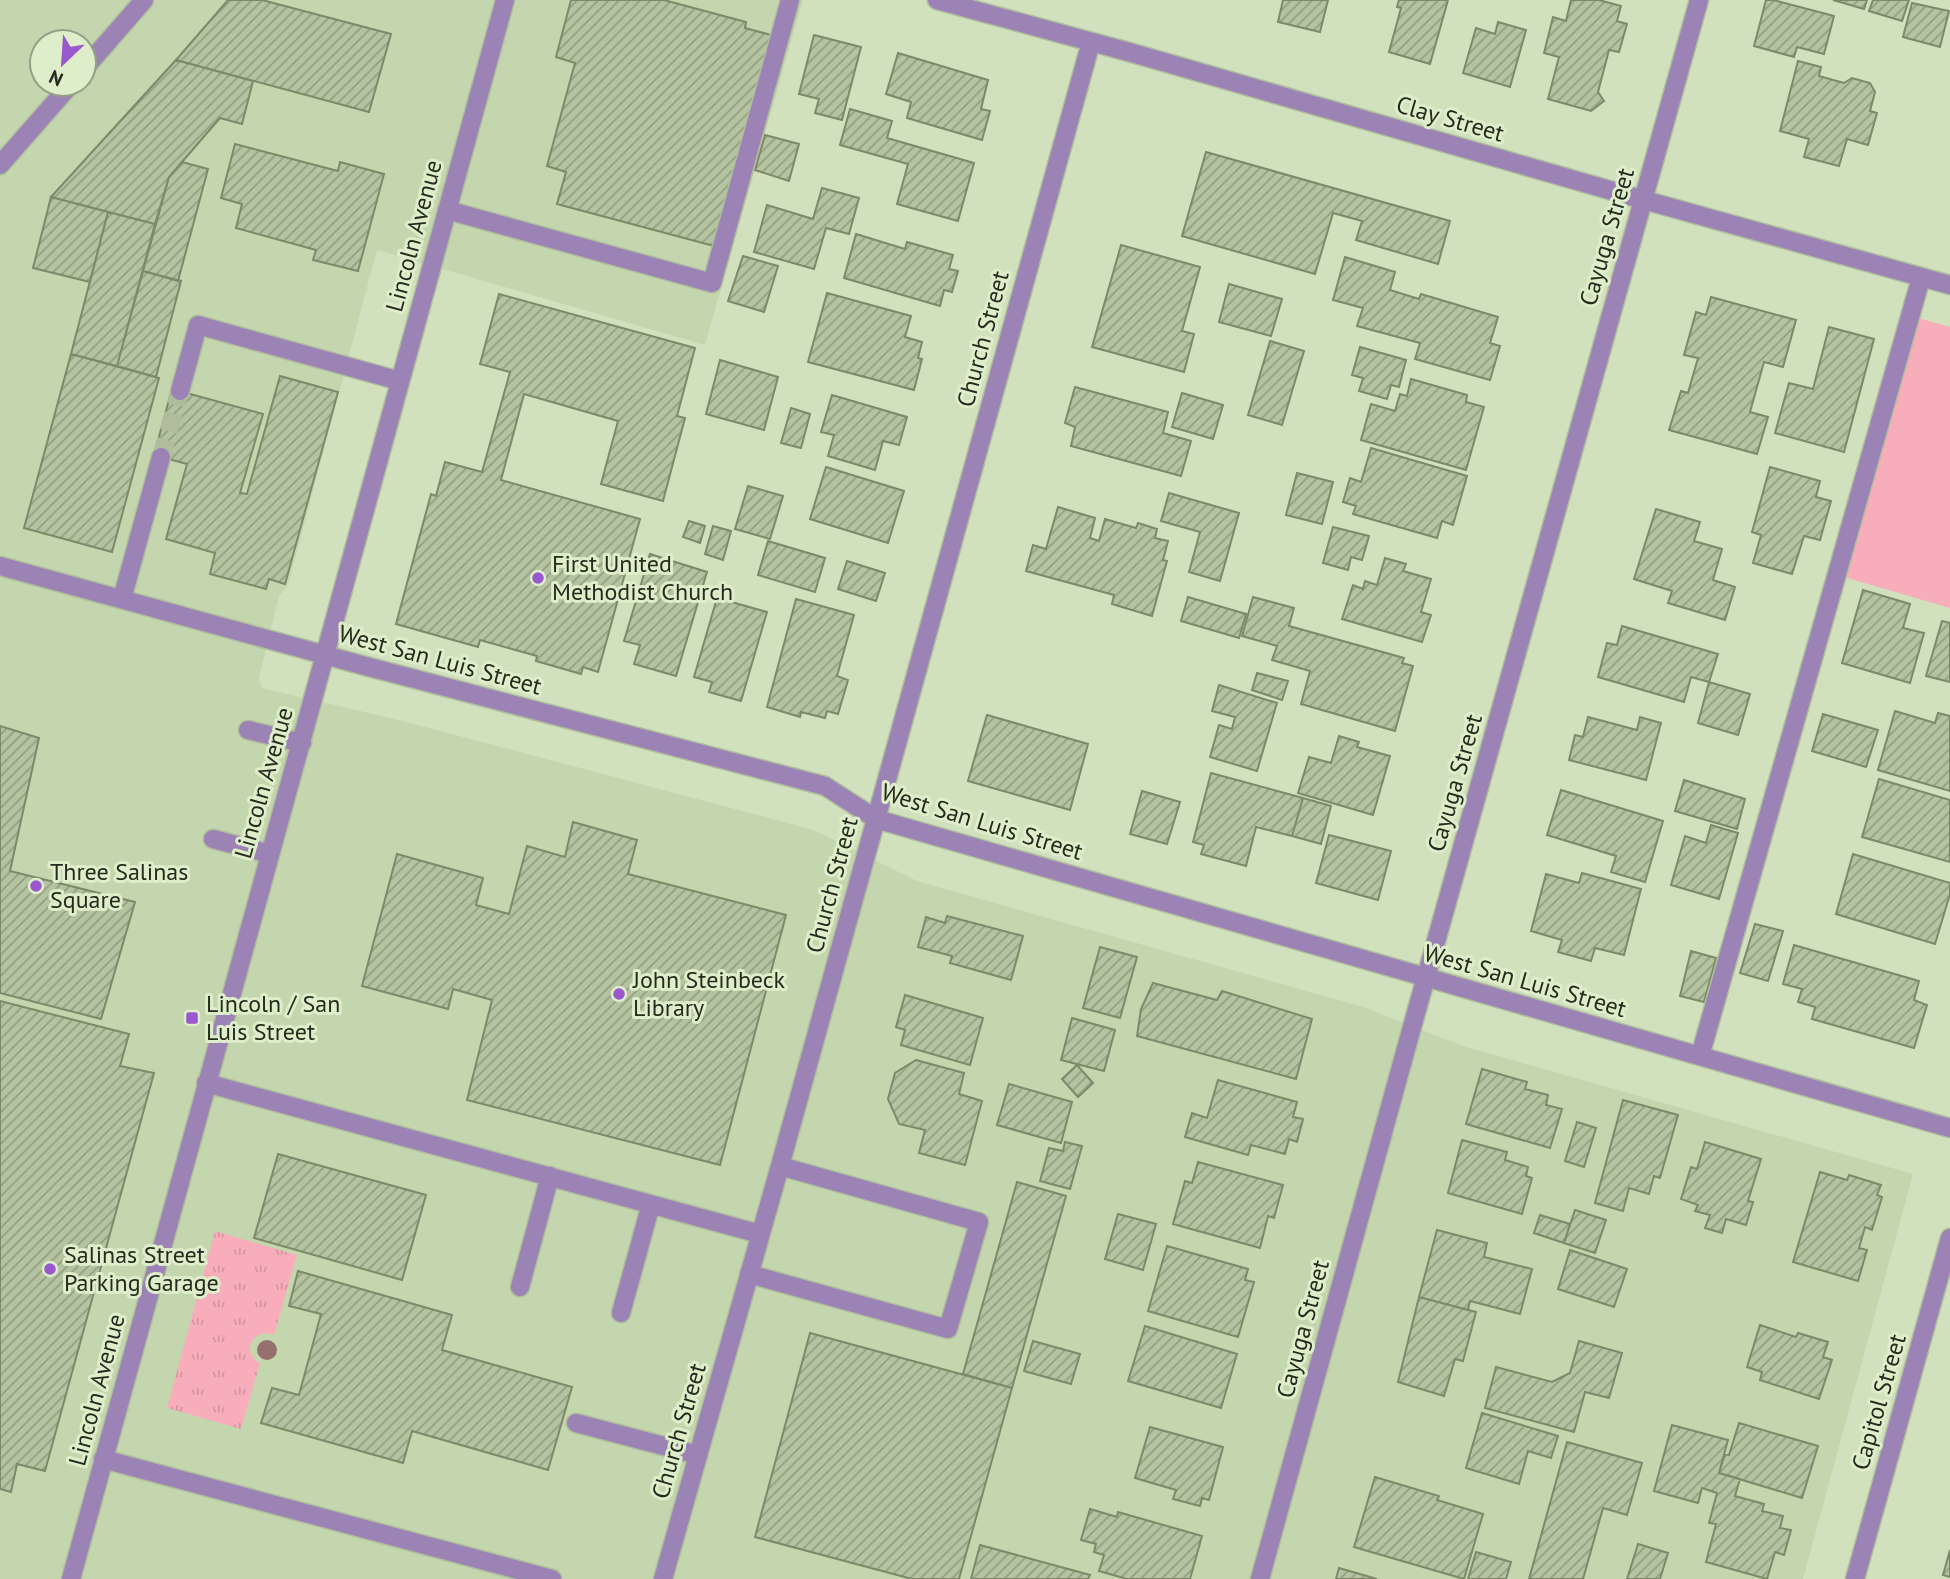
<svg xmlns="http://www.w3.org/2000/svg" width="1950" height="1579" viewBox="0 0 1950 1579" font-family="'PT Sans',sans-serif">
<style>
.built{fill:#c4d6ad;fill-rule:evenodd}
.grass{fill:url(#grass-tufts)}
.park{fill:#f8adbb}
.building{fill:url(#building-hatch);stroke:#7c8a69;stroke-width:2}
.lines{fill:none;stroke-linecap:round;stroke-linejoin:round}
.minor-tunnel{stroke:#afbd9d;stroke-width:18;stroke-dasharray:18 9;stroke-linecap:butt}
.minor-casing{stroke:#afbd9d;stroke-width:21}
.minor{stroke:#9c83b6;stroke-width:18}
.tree{fill:#97706e}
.poi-dot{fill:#9958ce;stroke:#deeeca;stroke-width:2.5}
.labels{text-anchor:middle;stroke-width:6;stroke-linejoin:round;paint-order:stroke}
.street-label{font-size:24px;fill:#252b1d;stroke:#deeeca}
.poi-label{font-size:24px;fill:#252b1d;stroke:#deeeca;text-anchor:start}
</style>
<defs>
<pattern id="grass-tufts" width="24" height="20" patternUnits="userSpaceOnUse" patternTransform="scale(1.75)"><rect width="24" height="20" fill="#f8adbb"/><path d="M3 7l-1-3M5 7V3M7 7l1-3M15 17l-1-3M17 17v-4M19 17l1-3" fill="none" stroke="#d495a0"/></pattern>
<pattern id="building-hatch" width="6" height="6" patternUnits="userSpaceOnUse" patternTransform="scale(1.75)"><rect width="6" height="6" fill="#b4c3a0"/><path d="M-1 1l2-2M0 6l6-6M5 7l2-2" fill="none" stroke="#929f82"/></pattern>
</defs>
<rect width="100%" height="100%" fill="#d1e1bd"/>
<!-- built -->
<path class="built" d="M0 0H803L705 345 377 250 288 585 279 596 259 678 262 688 403 721 814 830 917 881 1363 1007 1463 1046 1913 1174 1803 1579H0ZM42 42H84V84H42Z"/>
<!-- grass -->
<path class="grass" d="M215 1231 297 1255 274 1335C252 1327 240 1353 260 1363L241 1429 167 1408Z"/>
<!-- park -->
<path class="park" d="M1911 316 1950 327V608L1837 575Z"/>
<!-- building -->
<path class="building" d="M228 0H262L391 34 369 112 176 60Z
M571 0H664L746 22 745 28 771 35 714 246 557 204 566 172 547 166 575 63 556 57Z
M1283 0H1328L1320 32 1278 22Z
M1399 0H1448L1430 64 1389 52 1401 8 1397 7Z
M1571 0H1599L1621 6 1617 21 1627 24 1619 52 1609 50 1598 92 1604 101 1591 111 1548 99 1559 57 1544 53 1553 17 1566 21Z
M1766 0H1773L1834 16 1824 54 1797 47 1794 57 1754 46Z
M1833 0H1867L1864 9Z
M1873 0H1909L1902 21 1869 11Z
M1912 3 1949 11 1940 47 1903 37Z
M1498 22 1526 30 1510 87 1463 73 1476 28 1495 34Z
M814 35 861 47 842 120 815 113 819 99 799 94Z
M898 53 988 80 981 109 990 111 982 140 907 118 911 102 886 94Z
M176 60 253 81 242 124 220 118 169 177 155 224 51 197Z
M1798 61 1821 67 1819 76 1844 83 1852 78 1870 83 1875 92 1870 111 1877 113 1868 145 1847 139 1839 166 1804 157 1809 139 1780 131Z
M850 109 892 121 887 138 974 163 958 221 897 204 908 164 840 145Z
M765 135 799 144 789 181 755 170Z
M235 144 338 171 340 162 384 174 358 271 313 260 316 250 236 228 242 204 221 198Z
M1206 152 1450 221 1438 264 1356 240 1362 221 1333 213 1315 274 1182 236Z
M182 162 208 169 178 281 143 271 169 177Z
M822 188 859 198 849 234 826 228 814 269 754 252 767 205 813 219Z
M51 197 108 212 90 282 33 268Z
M108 212 155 224 117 366 71 354Z
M856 234 905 249 907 242 953 255 949 269 958 271 952 292 944 290 940 306 844 278Z
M1121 245 1200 267 1182 331 1194 334 1184 372 1092 347Z
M743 256 778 266 764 312 728 301Z
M1345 257 1395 272 1390 290 1419 299 1421 294 1498 317 1490 343 1500 346 1490 380 1415 359 1420 343 1357 326 1363 308 1333 300Z
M143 271 181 281 156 377 117 366Z
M1229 284 1282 299 1271 336 1219 322Z
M827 293 911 316 905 337 922 342 918 358 922 359 914 390 808 362Z
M499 294 695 348 677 416 685 418 663 501 601 484 618 421 524 394 501 480 640 519 598 672 583 667 581 674 536 661 537 656 480 640 478 647 396 624 431 494 436 496 445 462 482 472 510 372 480 364Z
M1711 297 1796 320 1783 367 1764 362 1750 412 1768 417 1757 454 1669 430 1681 391 1688 393 1698 358 1684 355 1696 312 1706 315Z
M1829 327 1874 339 1844 452 1775 433 1789 383 1813 389Z
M1270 341 1304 351 1282 425 1248 415Z
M1360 347 1406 360 1399 387 1391 385 1387 399 1359 391 1363 378 1352 375Z
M71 354 159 378 112 552 24 528Z
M720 360 778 377 764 430 706 414Z
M280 376 338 392 285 584 269 579 266 589 210 574 215 553 166 539 187 464 154 455 172 389 263 414 240 493 247 494Z
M1411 379 1467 395 1466 402 1484 407 1466 470 1361 440 1371 404 1395 411 1400 394 1407 396Z
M1075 387 1168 412 1163 433 1191 441 1181 476 1071 446 1075 427 1065 423Z
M1182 393 1223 405 1213 439 1172 427Z
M832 395 907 417 899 445 883 441 875 470 828 456 834 435 821 432Z
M791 408 810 414 801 448 781 443Z
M1371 448 1467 476 1453 525 1442 521 1437 538 1353 514 1356 506 1343 502 1350 478 1361 482Z
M826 467 904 491 888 543 810 519Z
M1770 467 1820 481 1816 497 1831 501 1820 540 1804 536 1792 574 1753 563 1761 535 1752 532Z
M1297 473 1333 482 1322 524 1286 515Z
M748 486 783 496 770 539 735 529Z
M1169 493 1239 513 1220 581 1189 572 1200 532 1161 521Z
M1058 507 1095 518 1090 538 1099 541 1105 519 1136 528 1138 523 1157 529 1155 538 1168 541 1163 560 1167 561 1152 616 1112 604 1114 595 1026 571 1033 545 1046 549Z
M1656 509 1700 522 1694 541 1722 549 1713 580 1735 587 1725 620 1668 603 1672 591 1634 579Z
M689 521 705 526 700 543 683 537Z
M713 526 731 531 723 560 705 554Z
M1333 527 1369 536 1362 560 1351 557 1348 570 1323 563Z
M768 541 825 558 815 592 758 575Z
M650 554 707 572 676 676 634 664 640 645 624 641Z
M1385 558 1406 564 1403 571 1431 579 1421 612 1431 615 1422 642 1342 619 1353 585 1363 589 1365 581 1377 585Z
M847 561 885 573 876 601 838 589Z
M1863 590 1910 604 1903 628 1924 633 1910 683 1842 663Z
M1188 597 1246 614 1239 638 1181 621Z
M1253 597 1294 608 1289 626 1404 658 1402 663 1413 666 1395 731 1301 704 1310 671 1272 660 1277 646 1242 636Z
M717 598 767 612 741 701 709 692 712 682 694 677Z
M796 599 854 615 837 676 848 680 838 714 827 711 825 718 801 712 800 717 767 707Z
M1942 621 1950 623V682L1926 676Z
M1622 626 1718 654 1709 682 1691 677 1684 702 1598 677 1607 643 1617 645Z
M1257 673 1288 681 1282 700 1252 690Z
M1709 682 1750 694 1738 735 1698 723Z
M1219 685 1277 703 1257 771 1210 757 1219 725 1232 729 1235 717 1212 711Z
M1895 711 1935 723 1938 713 1950 716V791L1878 770Z
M1823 714 1878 730 1866 767 1812 751Z
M987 715 1088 744 1070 810 968 781Z
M1588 717 1637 730 1640 717 1661 723 1646 780 1569 760 1575 735 1583 737Z
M0 726 39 738 10 871 135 902 101 1019 0 993Z
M1339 736 1359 742 1357 747 1390 756 1373 815 1298 793 1309 757 1331 763Z
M1211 773 1303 798 1292 836 1256 827 1246 866 1201 854 1204 845 1193 842Z
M1879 779 1950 800V862L1862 837Z
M1684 780 1745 799 1737 829 1675 811Z
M1561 790 1663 821 1645 882 1611 872 1616 856 1547 835Z
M1142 791 1180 802 1167 844 1130 834Z
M1303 798 1331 806 1321 844 1292 836Z
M573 822 637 840 628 874 786 915 720 1165 467 1100 492 1000 453 989 448 1009 362 986 397 854 483 878 476 905 509 914 527 846 565 857Z
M1711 825 1738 833 1719 899 1671 885 1685 836 1706 843Z
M1329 835 1391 851 1378 900 1316 883Z
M1853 854 1950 883V894L1935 944 1836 914Z
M1582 873 1641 889 1624 955 1595 948 1591 961 1558 952 1562 940 1531 931 1546 874 1579 883Z
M947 916 1023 936 1011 980 950 963 952 956 918 947 926 917 945 923Z
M1755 924 1783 931 1768 981 1740 973Z
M1794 945 1919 981 1914 1000 1927 1005 1914 1048 1812 1019 1815 1007 1798 1002 1802 989 1783 984Z
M1100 947 1137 957 1120 1018 1083 1008Z
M1691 951 1716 958 1704 1002 1680 996Z
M1153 983 1217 1000 1222 991 1312 1019 1296 1079 1137 1036 1141 1009Z
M905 995 983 1018 970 1065 901 1045 905 1030 896 1027Z
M0 1001 129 1034 120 1066 154 1073 45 1471 17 1464 11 1492 0 1489Z
M1072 1018 1115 1030 1104 1071 1061 1060Z
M916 1060 964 1073 959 1094 982 1101 965 1165 919 1153 925 1130 899 1124 888 1099 895 1073Z
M1077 1065 1093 1083 1078 1097 1062 1079Z
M1482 1069 1527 1082 1525 1089 1548 1095 1546 1105 1562 1109 1550 1148 1466 1124Z
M1218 1080 1297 1102 1293 1117 1303 1119 1297 1142 1289 1139 1285 1154 1251 1145 1248 1155 1185 1137 1192 1113 1207 1118Z
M1009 1084 1072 1102 1061 1143 997 1125Z
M1623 1100 1678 1115 1660 1178 1654 1176 1649 1194 1629 1188 1623 1211 1595 1203Z
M1577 1122 1596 1128 1584 1167 1565 1161Z
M1462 1140 1507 1152 1505 1160 1528 1167 1526 1176 1532 1178 1522 1214 1448 1193Z
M1065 1142 1082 1146 1070 1189 1040 1181 1049 1148 1063 1151Z
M1705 1142 1761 1159 1748 1201 1753 1202 1746 1225 1726 1219 1722 1233 1705 1228 1710 1215 1695 1211 1698 1205 1681 1199 1691 1167 1697 1169Z
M278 1154 426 1195 402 1280 254 1238Z
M1198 1162 1283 1185 1274 1218 1268 1216 1260 1248 1173 1224 1185 1181 1192 1183Z
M1820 1172 1847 1180 1849 1175 1881 1185 1877 1195 1882 1197 1872 1230 1865 1227 1859 1248 1867 1250 1858 1281 1793 1262Z
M1017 1182 1066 1196 1012 1388 963 1374Z
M1575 1210 1606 1220 1595 1253 1564 1243Z
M1118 1214 1156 1224 1143 1270 1105 1259Z
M1540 1215 1570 1224 1564 1243 1534 1233Z
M1437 1230 1487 1243 1484 1257 1532 1269 1520 1314 1470 1301 1468 1310 1419 1297Z
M1167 1246 1248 1269 1245 1280 1254 1282 1238 1337 1148 1311Z
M1570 1250 1627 1269 1614 1307 1558 1289Z
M298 1271 452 1315 442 1350 572 1387 548 1470 412 1431 403 1463 261 1423 272 1388 299 1395 321 1314 289 1306Z
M1419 1297 1476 1312 1463 1361 1455 1359 1444 1396 1398 1382Z
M1760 1325 1796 1337 1798 1333 1828 1342 1823 1357 1832 1360 1819 1399 1760 1380 1762 1372 1747 1367Z
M1145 1326 1237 1354 1221 1408 1128 1381Z
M810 1333 1012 1388 959 1579H912L755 1537Z
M1033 1341 1080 1354 1071 1384 1024 1371Z
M1579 1341 1622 1353 1609 1398 1585 1392 1574 1432 1485 1408 1496 1367 1552 1382 1570 1373Z
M1482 1413 1558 1436 1551 1458 1528 1451 1519 1484 1466 1468Z
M1739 1423 1818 1446 1802 1498 1719 1473 1725 1454 1729 1455Z
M1672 1425 1728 1440 1719 1473 1740 1479 1735 1496 1764 1504 1762 1511 1783 1516 1780 1528 1791 1530 1784 1555 1775 1552 1767 1579 1706 1562 1716 1524 1709 1523 1717 1493 1702 1488 1698 1503 1654 1491Z
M1150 1427 1223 1447 1209 1500 1202 1498 1200 1506 1173 1499 1176 1490 1135 1478Z
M1567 1442 1642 1463 1627 1515 1603 1508 1583 1579H1529Z
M1375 1477 1439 1496 1437 1500 1483 1514 1464 1579 1354 1547Z
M1090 1509 1117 1517 1118 1512 1202 1536 1190 1579H1127L1099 1571 1104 1555 1094 1552 1096 1544 1081 1540Z
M1638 1544 1668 1553 1660 1579H1627Z
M980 1545 1090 1575 1088 1579H971Z
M1950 1550V1577L1943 1575Z
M1476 1552 1511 1562 1506 1579H1468Z
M1339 1568 1377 1579H1336Z"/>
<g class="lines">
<!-- minor-tunnel -->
<path class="minor-tunnel" d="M161 457 180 391"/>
<defs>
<path id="minor" d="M937 0 1136 54 1644 200 1950 285
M84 69 144 0
M0 165 71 84
M447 210 712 283 790 0
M180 391 198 325 400 381
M0 566 369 667 825 786 876 819 1950 1128
M122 599 161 457
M248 730 302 743
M213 839 270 854
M1700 1056 1921 278
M206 1083 760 1234
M749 1274 948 1329 979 1222 780 1166
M520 1287 550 1176
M621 1313 651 1204
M576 1423 698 1455
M103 1459 552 1579
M71 1579 505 0
M663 1579 780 1166 1091 42
M1260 1579 1409 1038 1699 0
M1855 1579 1950 1238"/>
</defs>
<!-- minor casing -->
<use href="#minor" class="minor-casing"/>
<!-- minor -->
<use href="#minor" class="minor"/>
</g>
<!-- trees -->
<circle class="tree" cx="267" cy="1350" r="10"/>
<!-- markers -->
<g class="poi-dot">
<circle cx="538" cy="578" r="7"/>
<circle cx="36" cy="886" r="7"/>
<circle cx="619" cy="994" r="7"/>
<rect x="185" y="1011" width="14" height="14" rx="3.5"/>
<circle cx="50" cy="1269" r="7"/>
</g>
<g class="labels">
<!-- street labels -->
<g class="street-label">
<text transform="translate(1450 119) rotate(16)" y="8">Clay Street</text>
<text transform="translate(414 236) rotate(-75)" y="8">Lincoln Avenue</text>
<text transform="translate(1607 237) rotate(-74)" y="8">Cayuga Street</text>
<text transform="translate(983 339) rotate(-75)" y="8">Church Street</text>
<text transform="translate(440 660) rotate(15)" y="8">West San Luis Street</text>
<text transform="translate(264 783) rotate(-74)" y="8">Lincoln Avenue</text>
<text transform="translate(1455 783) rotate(-74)" y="8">Cayuga Street</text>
<text transform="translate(982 822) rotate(17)" y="8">West San Luis Street</text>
<text transform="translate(832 885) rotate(-75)" y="8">Church Street</text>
<text transform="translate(1525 981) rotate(16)" y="8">West San Luis Street</text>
<text transform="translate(1303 1329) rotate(-75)" y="8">Cayuga Street</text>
<text transform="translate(97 1390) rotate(-75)" y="8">Lincoln Avenue</text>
<text transform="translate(1879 1402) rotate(-74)" y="8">Capitol Street</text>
<text transform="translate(679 1431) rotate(-74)" y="8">Church Street</text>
</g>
<!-- poi labels -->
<g class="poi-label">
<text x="552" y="572">First United<tspan x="552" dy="28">Methodist Church</tspan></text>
<text x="50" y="880">Three Salinas<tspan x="50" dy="28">Square</tspan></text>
<text x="633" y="988">John Steinbeck<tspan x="633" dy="28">Library</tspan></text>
<text x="206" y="1012">Lincoln / San<tspan x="206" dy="28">Luis Street</tspan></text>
<text x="64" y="1263">Salinas Street<tspan x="64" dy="28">Parking Garage</tspan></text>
</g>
</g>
<!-- north arrow -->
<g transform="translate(63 63) rotate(205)"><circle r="33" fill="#deeeca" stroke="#94a085" stroke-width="2"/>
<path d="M0-5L12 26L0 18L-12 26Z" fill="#9958ce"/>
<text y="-10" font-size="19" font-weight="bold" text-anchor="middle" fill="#252b1d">N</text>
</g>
</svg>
